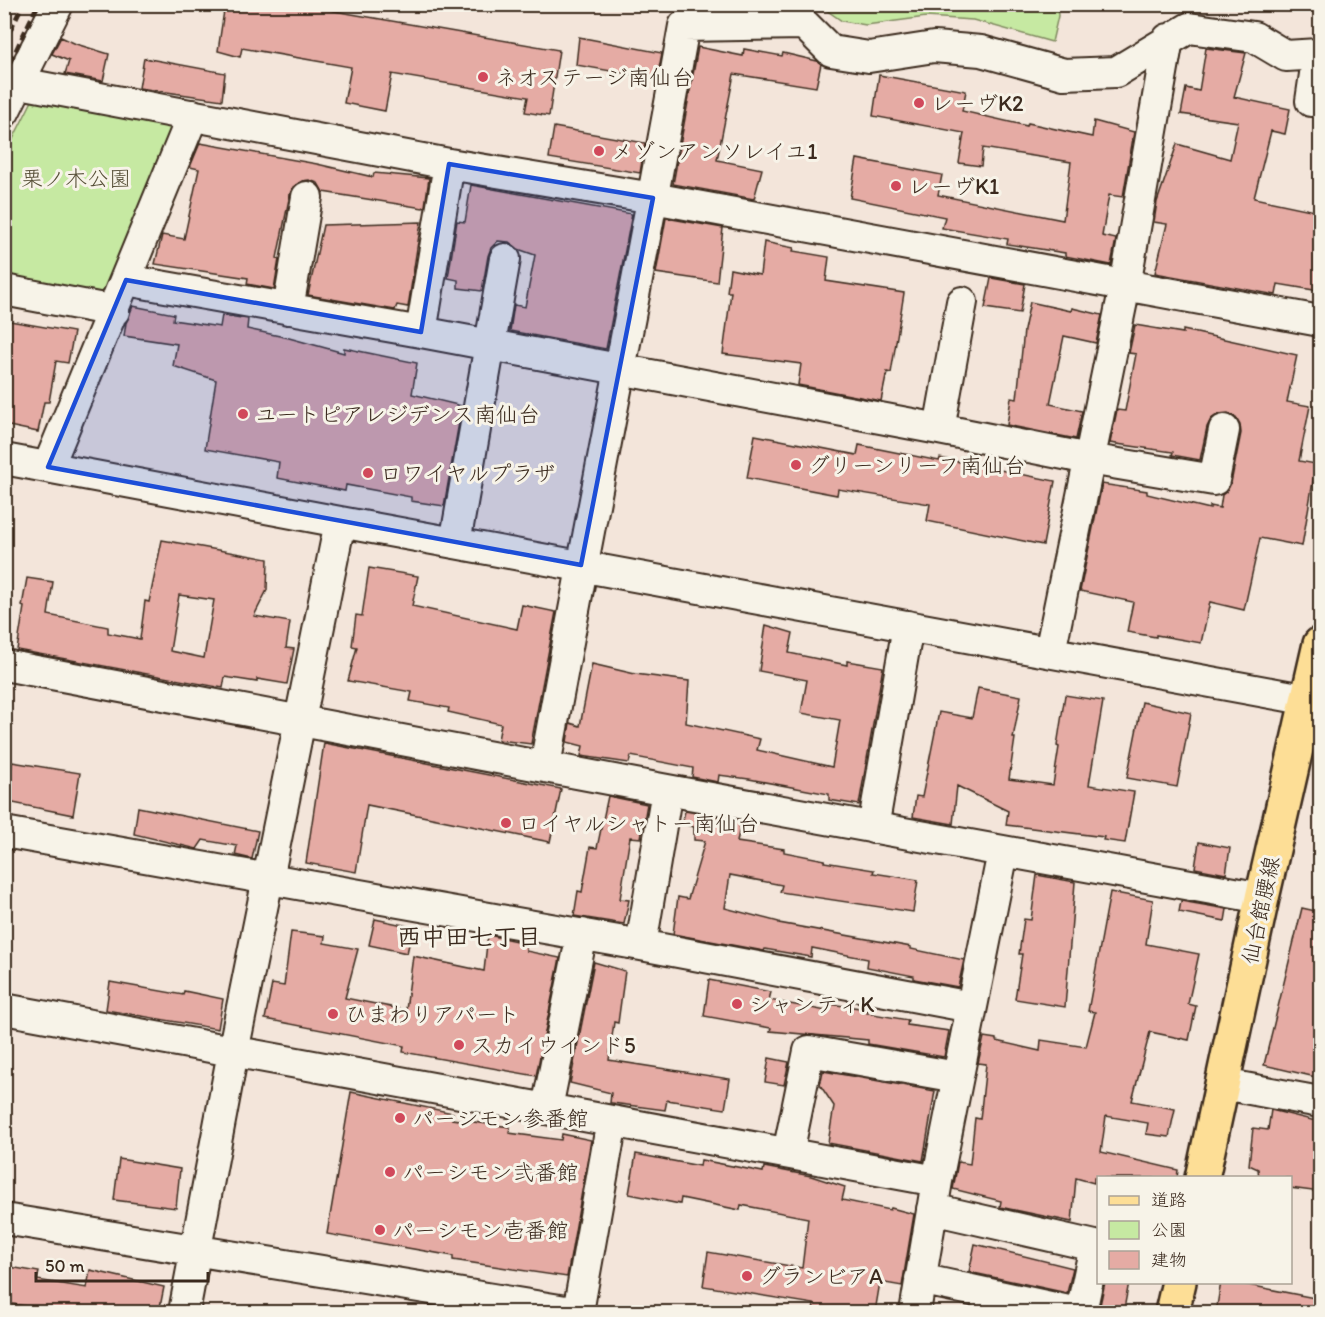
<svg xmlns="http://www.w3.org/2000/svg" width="1325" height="1317" viewBox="0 0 1325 1317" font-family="Itim,'Klee One',sans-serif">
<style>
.green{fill:#c6e9a2;stroke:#808a60;stroke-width:1.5}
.building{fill:#e5aba4;stroke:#3b2a1e;stroke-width:1.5;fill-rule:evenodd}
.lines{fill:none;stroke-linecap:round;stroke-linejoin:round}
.minor-casing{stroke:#3b2a1e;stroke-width:34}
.major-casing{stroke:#3b2a1e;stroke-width:38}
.minor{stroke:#f7f3e8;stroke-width:30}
.major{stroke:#fdde96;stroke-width:33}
.rail{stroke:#3b2a1e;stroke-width:4.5;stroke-dasharray:9 4.5;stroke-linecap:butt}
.marked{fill:#1d4ed8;fill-opacity:0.2;stroke:#1d4ed8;stroke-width:4.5;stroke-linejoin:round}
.poi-dot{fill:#d1495b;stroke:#f7f3e8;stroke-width:2}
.labels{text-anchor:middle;stroke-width:6;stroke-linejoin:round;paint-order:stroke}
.poi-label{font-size:22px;fill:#3b2a1e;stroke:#f7f3e8;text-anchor:start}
.park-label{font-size:22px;fill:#575038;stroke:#f7f3e8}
.street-label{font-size:22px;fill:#3b2a1e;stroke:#f7f3e8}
.neighbourhood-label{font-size:24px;font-weight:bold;fill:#3b2a1e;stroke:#f7f3e8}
</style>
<rect width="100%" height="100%" fill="#f3e5da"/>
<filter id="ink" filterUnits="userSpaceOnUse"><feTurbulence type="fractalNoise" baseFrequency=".0167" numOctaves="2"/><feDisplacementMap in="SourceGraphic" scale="12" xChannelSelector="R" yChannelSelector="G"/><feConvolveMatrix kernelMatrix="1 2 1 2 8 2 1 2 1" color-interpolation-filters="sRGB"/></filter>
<g filter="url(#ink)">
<!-- green -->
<path class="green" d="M1057 4 1058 16 1052 42 973 20 926 17 866 25 842 21 819 5Z
M34 97 167 122 174 129 105 294 98 299 5 280 4 157Z"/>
<!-- building -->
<path class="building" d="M225 4H294L559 50 549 116 525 112 528 97 392 74 385 111 344 103 351 67 242 48 240 57 218 51Z
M61 37 76 44 109 54 103 81 65 74 69 61 52 54Z
M579 37 662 53 657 79 576 65Z
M698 47 743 56 744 49 782 56 783 53 817 61 821 64 816 87 734 74 717 160 762 169 754 199 673 184Z
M1206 48 1246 53 1234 97 1290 109 1285 134 1271 131 1254 198 1320 212V291L1278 284 1276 295 1155 273 1167 224 1154 222 1157 202 1177 144 1230 159 1238 122 1181 114 1186 88 1199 91Z
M144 58 225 73 222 100 139 88Z
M879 75 966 91 962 111 1027 126 1028 123 1092 137 1094 121 1134 132 1123 197 1109 195 1102 236 1116 239 1111 265 1065 256V253L1007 244 1008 239 942 228 945 217 850 198 857 159 942 175 938 195 1063 220 1071 162 983 148 981 166 959 163 964 133 873 116Z
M554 127 645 143 640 173 549 158Z
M200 143 317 164 373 177 374 173 429 178 425 206 423 208 323 192 318 183 309 180 302 181 293 187 290 194 277 258 279 259 274 289 247 284 248 278 155 264 162 235 184 239 199 169 190 167Z
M471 185 632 214 606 349 510 331 514 305 525 307 535 255 518 249 509 242 498 241 491 248 488 256 482 291 458 288V280L448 278 457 221 465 222Z
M666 218 723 228 717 282 656 273Z
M421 222 408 307 397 305 395 310 308 295 323 225Z
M764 242 794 248 793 251 829 257 826 281 904 293 891 373 887 372 881 401 798 385 801 364 723 354 731 292H727L730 269 760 275Z
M991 278 1025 284 1020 313 985 308Z
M1030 302 1071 311 1072 308 1102 315 1096 343 1064 336 1050 404 1082 411 1076 439 1007 425 1011 398 1017 399 1024 330Z
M133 306 174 314 173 320 220 327 222 315 248 319 247 329 289 338 344 353V348L417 363 412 394 462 406 444 506 411 501V497L346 485 345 491 277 478 279 462 205 449 216 380 173 366 177 344 124 336 126 323Z
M4 320 74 332 68 363 56 361 49 402H44L38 432 4 425Z
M1135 325 1183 333V330L1297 355 1287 402 1310 406 1299 461 1316 464 1302 546 1260 538 1244 610 1210 602 1201 643 1156 635V637L1127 632 1133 602 1080 591 1102 484 1147 491V494L1210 509V506L1220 508 1222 495 1227 491 1231 483 1241 433 1240 424 1236 417 1228 413 1219 414 1211 419 1207 427 1200 460 1172 455 1173 452 1110 443 1117 410 1125 411 1136 354 1129 353Z
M755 435 857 455 859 445 939 461 940 458 1055 481 1043 545 927 521 930 504 838 489 837 495 747 478Z
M162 540 268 559 267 590 254 616 290 622 286 648 294 649 287 684 257 679V682L225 677 223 688 17 650 24 607 22 606 27 578 53 582 48 615 108 627V633L140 639 145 601 149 602ZM179 595 214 600 204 658 170 651Z
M369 568 418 576 412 606 517 629 522 605 556 612 531 744 498 740 501 724 448 712 449 708 410 701 412 692 348 681 357 647 352 646 356 615 362 616Z
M766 625 793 633 789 653 847 665V661L883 667 859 805 829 800V794L749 779 719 775 718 782 692 777 693 768 631 756 629 763 581 756 583 746 567 742 570 723 580 726 592 664 635 674 689 681 686 723 760 739 757 750 832 767 840 720 801 713 807 680 759 671Z
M978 688 1021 696 1013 738H1015L1009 779 1053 785 1059 747 1057 746 1065 695 1103 701 1089 785 1134 792 1125 843 1103 840 1104 837 1006 825 1008 811 957 786 953 824 913 817 916 796 922 797 939 712 972 718Z
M1142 702 1191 713 1177 787 1127 778Z
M324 743 561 789 550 842 367 805 356 872 306 863Z
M12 762 80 773 73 815 8 802Z
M608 796 647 804 641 838 630 837 620 899 629 900 624 924 574 916 578 891 582 892 590 847 597 848Z
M138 807 258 831 252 859 235 855 237 846 203 840 197 849 134 834Z
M685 811 741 821 737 842 784 849V852L825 860 824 862 874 870 873 873 918 880 913 912 780 892 782 885 730 875 725 908 779 922V923L911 947V949L964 960 958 987 914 979V976L867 967 868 959 812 948 811 957 765 949 764 951 673 934 678 897 688 899 705 841 694 840V827L682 824Z
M1199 842 1230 848 1226 874 1195 868Z
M1037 875 1075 882 1065 1007 1015 999 1022 954H1019L1024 919 1031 920Z
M1110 892 1153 900 1146 944 1199 954 1188 1004 1196 1006 1189 1040 1150 1032 1132 1101 1175 1109 1169 1137 1146 1134 1148 1123 1106 1116 1101 1152 1178 1170 1177 1178H1094V1183L1076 1178 1072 1222 1000 1207 1001 1201 953 1189 958 1162 970 1164 975 1118 980 1119 986 1064 978 1063 984 1037 996 1039V1041L1040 1051 1041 1040 1086 1047 1095 1012 1088 1011Z
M1181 901 1227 909 1225 921 1179 912Z
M1302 908 1320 912V1078L1264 1065Z
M375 919 413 927 407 953 369 945Z
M291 932 325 936 324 943 358 949 345 998 406 1010 413 956 484 971 488 935 526 943V951L560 958 536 1076 403 1052 404 1046 265 1019 272 984 284 986Z
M594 962 625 971 618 1023 614 1022 609 1060 730 1079 725 1109 667 1100 665 1110 612 1103H610L611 1093 570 1083Z
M709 980 771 992 769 1000 826 1011 829 1004 868 1009 867 1013 908 1020 907 1025 949 1031 944 1057 868 1044V1040L770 1031 771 1028 704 1016Z
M110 982 183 995 184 991 223 999 218 1029 106 1010Z
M769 1058 789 1062 784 1085 765 1082Z
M823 1071 935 1091 923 1161 828 1143 834 1106 820 1085Z
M351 1092 453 1113 452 1119 510 1127 509 1133 561 1140 562 1134 591 1140 567 1277 453 1260V1256L327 1234Z
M1271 1110 1320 1122V1192L1290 1188V1178H1259L1258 1169 1249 1165 1253 1128 1268 1130Z
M636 1154 700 1166 701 1160 763 1172 764 1167 811 1176 845 1187 842 1200 890 1210 891 1208 914 1214 902 1286 880 1282 875 1312H813L814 1304 703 1286 708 1252 802 1268 808 1218 741 1205 740 1210 681 1198 680 1204 629 1194Z
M119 1159 180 1169 176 1208 114 1200Z
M975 1244 1073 1268 1067 1293 969 1272Z
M4 1266 39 1272 37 1280 87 1288 90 1270 164 1287 159 1312H72L4 1303Z
M1105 1282H1129L1124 1309 1100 1305Z
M1221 1282H1233L1320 1299V1312H1216Z"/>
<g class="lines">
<defs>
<path id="minor" d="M4 80 449 164 653 198 1320 321
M4 112 58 4
M126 280 421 332 939 429 1089 459 1214 480 1224 430
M4 290 114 311
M288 309 307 197
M421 332 449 164
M939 429 962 302
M4 459 340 522 1320 702
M48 467 193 115
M455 543 505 259
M1050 652 1125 286 1168 39
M4 665 667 790 1262 898
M545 766C590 519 640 273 684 26L804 24 831 51 869 57 934 47 981 51 1064 74 1116 72 1189 28 1254 37 1286 56 1318 54 1311 101
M873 828 908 626
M4 832 641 945 971 1007
M641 945 667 790
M4 1009 937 1181
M1223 1084 1320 1102
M547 1108 582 934
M788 1153 809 1051 957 1077
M932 1209 1095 1246 1081 1312
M4 1219 572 1312
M920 1279 1073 1312
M184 1312 233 1052 340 522
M578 1312 612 1121
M915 1312 937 1181 1003 852"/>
<path id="major" d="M1202 1178 1262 898 1320 644
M1172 1312 1179 1282"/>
</defs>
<!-- minor casing -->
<use href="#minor" class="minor-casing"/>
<!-- major casing -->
<use href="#major" class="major-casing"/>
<!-- minor -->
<use href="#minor" class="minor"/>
<!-- major -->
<use href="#major" class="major"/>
<!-- rail -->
<path class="rail" d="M4 43 23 4
M4 75 38 4"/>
</g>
</g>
<!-- marked area -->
<path class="marked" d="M449 164 653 198 581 565 48 467 126 280 421 332Z"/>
<!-- markers -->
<g class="poi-dot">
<circle cx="483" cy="77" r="6"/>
<circle cx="919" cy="103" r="6"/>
<circle cx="599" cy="151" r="6"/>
<circle cx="896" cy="186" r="6"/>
<circle cx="243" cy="414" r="6"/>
<circle cx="796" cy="465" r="6"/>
<circle cx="368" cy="473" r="6"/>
<circle cx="506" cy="823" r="6"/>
<circle cx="737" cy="1004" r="6"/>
<circle cx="333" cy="1014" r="6"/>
<circle cx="459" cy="1045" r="6"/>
<circle cx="400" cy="1118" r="6"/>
<circle cx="390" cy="1172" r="6"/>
<circle cx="380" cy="1230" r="6"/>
<circle cx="747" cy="1276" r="6"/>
</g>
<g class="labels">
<!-- poi labels -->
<g class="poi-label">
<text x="495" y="85">ネオステージ南仙台</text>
<text x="931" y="111">レーヴK2</text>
<text x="611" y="159">メゾンアンソレイユ1</text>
<text x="908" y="194">レーヴK1</text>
<text x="255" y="422">ユートピアレジデンス南仙台</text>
<text x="808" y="473">グリーンリーフ南仙台</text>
<text x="380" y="481">ロワイヤルプラザ</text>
<text x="518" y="831">ロイヤルシャトー南仙台</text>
<text x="749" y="1012">シャンティK</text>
<text x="345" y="1022">ひまわりアパート</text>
<text x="471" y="1053">スカイウインド5</text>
<text x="412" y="1126">パーシモン参番館</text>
<text x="402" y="1180">パーシモン弐番館</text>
<text x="392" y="1238">パーシモン壱番館</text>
<text x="759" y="1284">グランビアA</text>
</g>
<!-- park labels -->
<g class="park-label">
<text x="76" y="186">栗ノ木公園</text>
</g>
<!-- street labels -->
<g class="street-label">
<text transform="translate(1260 910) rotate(-78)" y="8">仙台館腰線</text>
</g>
<!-- neighbourhood labels -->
<g class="neighbourhood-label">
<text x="469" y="945">西中田七丁目</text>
</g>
</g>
<!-- margin -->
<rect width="1325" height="1317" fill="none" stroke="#f7f3e8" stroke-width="24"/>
<rect x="12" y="12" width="1301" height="1293" fill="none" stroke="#3b2a1e" stroke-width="2" filter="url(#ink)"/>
<!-- legend -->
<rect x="1097" y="1176" width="195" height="108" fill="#f7f3e8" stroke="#aca397" stroke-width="1.5"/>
<rect x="1109" y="1196" width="30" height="9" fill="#fdde96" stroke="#aca397" stroke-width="1.5"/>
<text x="1151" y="1206" font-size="18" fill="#3b2a1e">道路</text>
<rect x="1109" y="1221" width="30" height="18" fill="#c6e9a2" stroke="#aca397" stroke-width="1.5"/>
<text x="1151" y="1236" font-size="18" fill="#3b2a1e">公園</text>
<rect x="1109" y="1251" width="30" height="18" fill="#e5aba4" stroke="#aca397" stroke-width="1.5"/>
<text x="1151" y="1266" font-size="18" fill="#3b2a1e">建物</text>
<!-- scale -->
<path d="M36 1272v9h172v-9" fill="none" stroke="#3b2a1e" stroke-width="3"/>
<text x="45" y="1272" font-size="18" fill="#3b2a1e" stroke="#f7f3e8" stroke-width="4.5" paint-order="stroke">50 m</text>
</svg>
